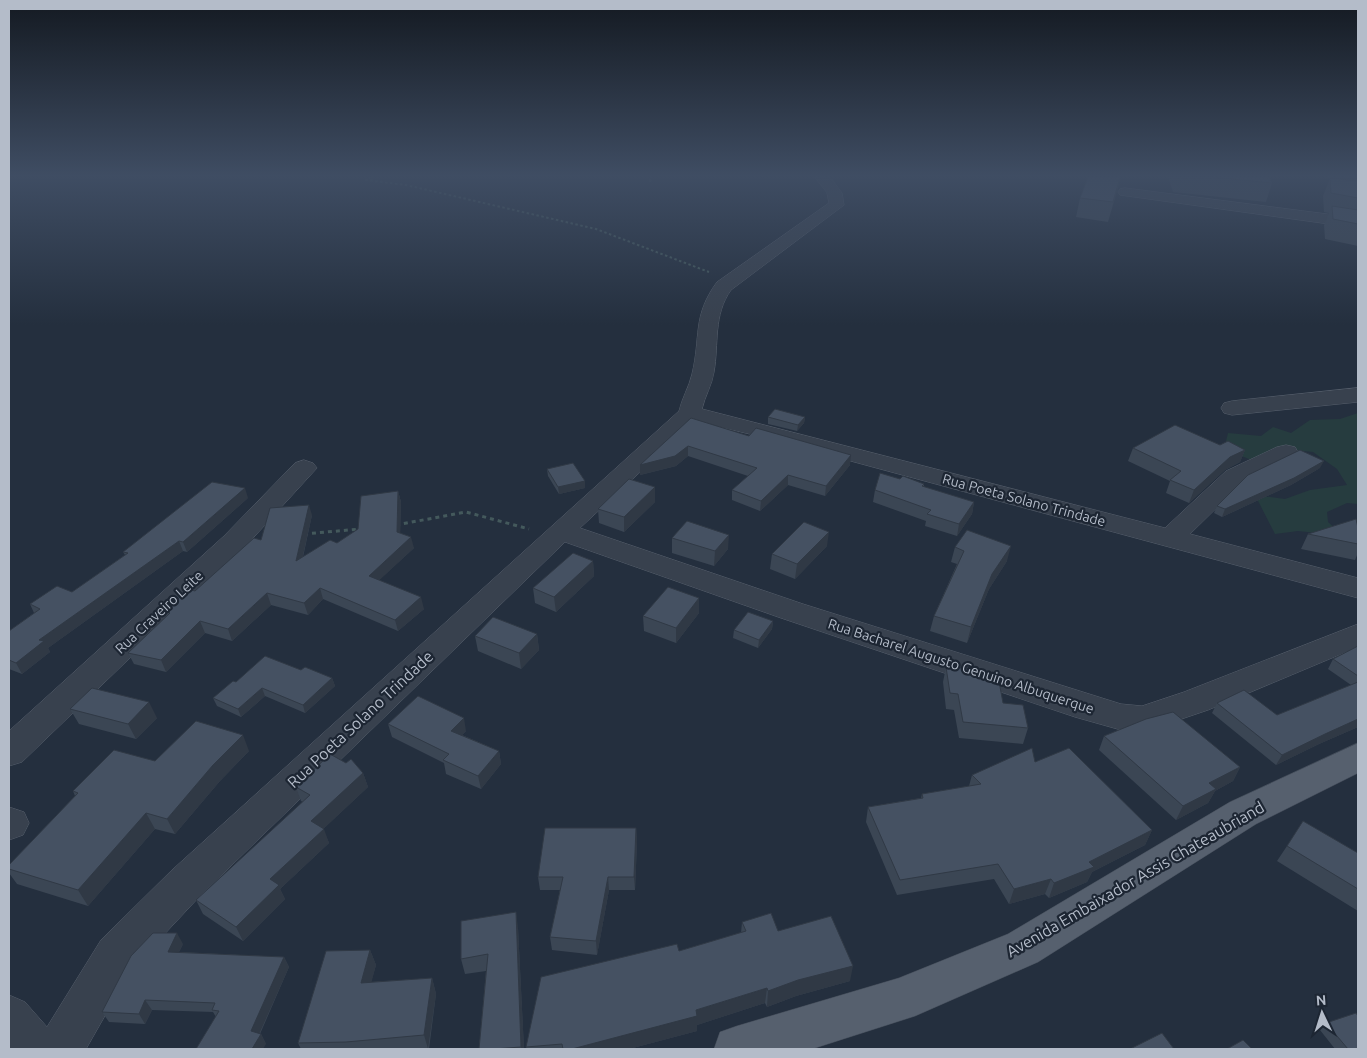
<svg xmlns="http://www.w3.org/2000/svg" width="1367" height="1058" viewBox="0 0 1367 1058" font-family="Ubuntu,sans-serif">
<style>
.green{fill:#263c3f}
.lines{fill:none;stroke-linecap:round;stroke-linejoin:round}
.minor-casing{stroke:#565f6c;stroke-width:1}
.major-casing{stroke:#414a57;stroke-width:1}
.path-far1{stroke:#44595c;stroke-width:2;stroke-dasharray:2.5 2.5;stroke-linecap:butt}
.path{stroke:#44595c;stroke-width:3;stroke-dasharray:4 4;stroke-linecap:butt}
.minor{fill:#38414e;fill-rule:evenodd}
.major{fill:#56606e;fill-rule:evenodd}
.wall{fill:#3b4654}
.shaded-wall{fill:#303945}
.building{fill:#455162;stroke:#303945}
.labels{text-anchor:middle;stroke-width:4.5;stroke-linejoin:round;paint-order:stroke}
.street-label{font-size:14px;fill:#b4bcc9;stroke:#1d2633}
.near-street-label{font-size:16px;fill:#b4bcc9;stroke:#1d2633}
</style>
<rect width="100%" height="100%" fill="#242f3e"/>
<!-- green -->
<path class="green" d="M1358 413V504L1347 503 1327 512 1328 522 1344 536 1298 531 1275 534 1255 495 1285 499 1310 490 1347 485 1337 469 1313 452 1274 448 1265 453 1259 463 1224 449 1228 433 1261 436 1273 427 1291 433 1310 420 1340 419Z"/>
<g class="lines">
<defs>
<path id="minor" d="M815 177H830L842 193 844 205 731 290C713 315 719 344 714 372 712 385 705 396 702 409L1165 528 1226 471 1277 447 1286 445 1295 447 1298 452 1295 457 1244 481 1190 534 1358 578V598L758 436 695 421 580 528 803 604 1121 704 1142 706 1184 692 1358 624V647L1208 710 1143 732 1121 730 1075 717 781 618 565 542 200 896 131 970 86 1049H9V995L25 1002 47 1027 101 940 172 870 679 411C682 398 689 387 692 374 701 337 692 316 717 282L829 203 827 193Z
M1328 177H1358V184L1335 181Z
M1125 188 1358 218V228L1120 195 1118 192 1120 189Z
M1358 388V402L1232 415 1224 413 1221 408 1224 403 1232 401Z
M304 460 313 463 317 468 244 548 22 762 9 766V731L224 536 295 463Z
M9 807 24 812 29 823 23 835 9 840Z"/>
<path id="major" d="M1358 743V773L1256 824 1038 962 915 1016 812 1049H714L720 1032 737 1026 899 978 1008 934 1230 802Z"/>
</defs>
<!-- minor casing -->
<use href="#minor" class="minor-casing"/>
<!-- major casing -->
<use href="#major" class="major-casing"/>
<!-- path-far1 -->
<path class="path-far1" d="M371 177 366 180 406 185 596 229 709 272
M650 182 651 177"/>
<!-- path -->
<path class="path" d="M396 525 466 512 529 529
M304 534 360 529"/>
<!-- minor -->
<use href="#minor" class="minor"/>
<!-- major -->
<use href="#major" class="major"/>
</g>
<!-- wall -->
<path class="wall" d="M1088 177H1121L1108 222 1076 217 1080 198Z
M1168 177H1269L1272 183 1266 202 1173 192Z
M1330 178 1358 181V246L1325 239 1324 225 1329 213 1324 212 1323 196Z
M768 417H805L804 423 797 431 768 424Z
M691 418 749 436 850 465 825 496 788 485 760 511 732 500V490L748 476 688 456 676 466 640 475V465Z
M1220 445 1245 450 1240 462 1225 470 1189 503 1166 493 1170 481 1128 461 1133 448Z
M1320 468 1291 485 1222 517 1214 513 1217 506Z
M547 469 585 488 559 494 548 476Z
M900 479 924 484V487L974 502 972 514 957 536 925 526 926 521 873 502 875 490Z
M655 487V502L624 532 599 523 598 509Z
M398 491 401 502 400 533 414 548 379 580 424 609 398 631 323 599 308 615 271 605 232 641 205 633 166 672 134 664 128 653 166 617 164 611 195 591 261 540 312 515 303 557 337 543 358 529Z
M248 498 187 552 183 551 48 648 50 652 22 674 9 669V631L34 613 30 604 72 592 125 555 123 552Z
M1358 528V553L1355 560 1301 549 1308 534Z
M672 538 728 549 714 566 672 553Z
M827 546 795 579 770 569 772 554Z
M955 547 1007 561 989 589 967 643 930 631 934 616 957 564 951 562Z
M593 561 594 576 556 612 535 603 533 588Z
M699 598V613L676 643 644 631 643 616Z
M773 621 772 629 758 648 733 638 734 630Z
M537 634 539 650 521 669 478 651 475 636Z
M1358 646V727L1319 744 1276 765 1212 713 1217 703 1277 715 1351 685 1328 669 1333 659Z
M946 667 1003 703 1028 728 1023 744 959 738 954 710 946 709 943 682Z
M301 670 332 678 335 686 305 713 265 696 241 717 217 706 213 698 236 682Z
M70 709 157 718 136 739 79 724Z
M388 724 466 731 462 735 499 751 501 764 481 789 446 774 444 763 392 737Z
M1104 736 1240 767 1233 781 1215 791 1208 803 1176 820 1099 750Z
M249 751 220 781 175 834 155 829 88 906 17 884 9 873V865L75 796 73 791 155 761Z
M1035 762 1152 830 1145 845 1092 872 1087 882 1049 898 1045 894 1009 904 994 879 897 895 866 822 868 807 921 798 922 794 969 786 972 775Z
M363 773 368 787 323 829 329 843 280 889 285 899 243 941 203 914 196 900 303 802 301 801 296 787Z
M636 828 637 842 635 890H609L597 955 552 950 550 937 560 890H540L538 877Z
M1287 846 1358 853V911L1277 861Z
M742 922 778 931 850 981 796 996 767 1007 765 1003 697 1025V1031L629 1049H527L526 1047 679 951 741 933Z
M518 928 524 1049H479L486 971 465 974 461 959Z
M183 944 179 952 284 957 289 967 260 1034H261L266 1044 216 1017 213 1012 152 1010 145 1024 109 1022 102 1012Z
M370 950 376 965 371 982 432 978 436 994 429 1049H301L298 1043Z
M1326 1023 1358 1049H1335L1320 1030Z"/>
<!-- shaded-wall -->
<path class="shaded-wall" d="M805 417 804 423 797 431 798 425Z
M688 446V456L676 466 640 475V465Z
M1245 450 1240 462 1225 470 1189 503 1194 490 1230 457Z
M851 455 850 465 825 496 826 486Z
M1324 461 1320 468 1291 485 1222 517 1225 509Z
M788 475V485L760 511 761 501Z
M585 481V488L559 494 558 487Z
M655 487V502L624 532V517Z
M245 488 248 498 187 552 183 542Z
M398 491 401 502 400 544 397 532Z
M974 502 972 514 957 536 959 524Z
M309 505 312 515 299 573 296 561Z
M829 532 827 546 795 579 797 564Z
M729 535 728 549 714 566 715 551Z
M411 537 414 548 372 587 369 576Z
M179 541 183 551 48 648 50 652 22 674 16 663 39 640Z
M1011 546 1007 561 989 589 967 643 971 627 992 574Z
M593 561 594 576 556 612 554 597Z
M320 588 323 599 308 615 304 603Z
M267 593 271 605 232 641 228 629Z
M421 597 424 609 398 631 395 620Z
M699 598V613L676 643V628Z
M200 621 205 633 166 672 161 660Z
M773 621 772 629 758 648 759 640Z
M537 634 539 650 521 669 519 653Z
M332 678 335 686 305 713 303 705Z
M262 688 265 696 241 717 238 709Z
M149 702 157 718 136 739 128 724Z
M464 718 466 731 454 744 451 731Z
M1358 719V727L1319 744 1276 765 1282 755 1325 734Z
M243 735 249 751 220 781 175 834 167 819 213 765Z
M499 751 501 764 481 789 478 776Z
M1240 767 1233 781 1215 791 1208 803 1176 820 1183 806 1209 783Z
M363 773 368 787 317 835 311 821Z
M146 813 155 829 88 906 78 890Z
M636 828 637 842 635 890 634 877Z
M324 829 329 843 280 889 285 899 243 941 236 927 270 879Z
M1152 830 1145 845 1092 872 1087 882 1049 898 1054 883 1089 862Z
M608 877 609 890 597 955 596 941Z
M1051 879 1045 894 1009 904 1014 889Z
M516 912 518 928 524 1049H521V1047Z
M177 933 183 944 174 962 168 952Z
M370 950 376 965 367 999 361 983Z
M284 957 289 967 256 1041 251 1031Z
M853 966 850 981 796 996 767 1007 768 991 798 980Z
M432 978 436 994 428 1049 424 1035Z
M767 988 765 1003 697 1025V1031L629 1049H572Z
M145 1000 152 1010 145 1024 139 1014Z
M261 1034 266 1044 263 1049H252Z"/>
<!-- building -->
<path class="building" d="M1088 177H1120L1113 202 1080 198Z
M1212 177H1269L1272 183Z
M1330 178 1358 181V198L1331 193Z
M1332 206 1358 210V224L1333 219Z
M775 409 805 417 798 425 768 417Z
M691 418 749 436 756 428 851 455 826 486 788 475 761 501 732 490 757 468 688 446 675 456 640 465Z
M1175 425 1220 445 1228 441 1245 450 1230 457 1194 490 1170 480 1181 471 1133 448Z
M1300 450 1324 461 1294 478 1225 509 1217 506 1248 475Z
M573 463 585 481 558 487 547 469Z
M880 473 900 479 903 476 924 484 922 486 974 502 959 524 927 514 931 510 875 490Z
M629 479 655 487 624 517 598 509Z
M212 482 245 488 183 542 179 541 39 640 44 641 16 663 9 660V631L40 609 30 604 57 586 72 592 128 553 123 552Z
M398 491 397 532 411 537 369 576 421 597 395 620 320 588 304 603 267 593 228 629 200 621 161 660 128 653 170 613 164 611 179 598 188 589 195 591 254 538 261 540 270 508 309 505 296 561 330 540 337 543 358 529 361 496Z
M1356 519 1358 528V544L1308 534Z
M687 521 729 535 715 551 672 538Z
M804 522 829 532 797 564 772 554Z
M967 530 1011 546 992 574 971 627 934 616 964 551 955 547Z
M573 553 593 561 554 597 533 588Z
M668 587 699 598 676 628 643 616Z
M748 612 773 621 759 640 734 630Z
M493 617 537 634 519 653 475 636Z
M1358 646V676L1333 659Z
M265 656 301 670 305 667 332 678 303 705 262 688 238 709 213 698 233 681 236 682Z
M946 667 977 669 998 676 1003 703 1023 705 1028 728 963 722 958 694 950 693Z
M1358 682V719L1325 734 1282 755 1217 703 1244 690 1277 715Z
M92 688 149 702 128 724 70 709Z
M418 696 464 718 451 731 499 751 478 776 443 760 449 754 388 724Z
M1173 712 1240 767 1209 783 1216 789 1183 806 1104 736 1146 719Z
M196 721 243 735 213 765 167 819 146 813 78 890 9 869V865L78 793 73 791 114 750 155 761Z
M1032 748 1035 762 1069 748 1152 830 1089 862 1094 867 1054 883 1051 879 1014 889 998 864 900 880 868 807 923 798 922 794 981 784 972 775Z
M330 754 346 763 351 759 363 773 311 821 324 829 270 879 279 885 236 927 196 900 310 795 296 787Z
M1303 821 1358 853V889L1287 846Z
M545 828H636L634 877H608L596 941 550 937 563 877H538Z
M516 912 521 1047 494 1049H479L488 954 461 959V921Z
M771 913 778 931 831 916 853 966 798 980 768 991 767 988 696 1010 697 1016 572 1049H563L562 1044 526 1047 541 977 677 944 679 951 746 931 742 922Z
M153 933H177L168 952 284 957 251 1031 261 1034 252 1049H196L219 1011 212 1010 215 1003 145 1000 139 1014 102 1012 131 956Z
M370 950 361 983 432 978 424 1035 346 1042 298 1043 326 951Z
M1356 1013 1358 1016V1049H1348L1326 1023Z
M1162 1033 1174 1049H1130Z
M1243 1040 1252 1049H1227Z"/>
<!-- sky -->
<linearGradient id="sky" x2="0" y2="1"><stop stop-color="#141a22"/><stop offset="0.54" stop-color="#3f4d63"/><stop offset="1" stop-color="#3f4d63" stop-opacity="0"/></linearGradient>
<rect width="1367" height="325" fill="url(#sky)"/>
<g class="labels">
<!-- street labels -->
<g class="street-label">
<text transform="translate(1024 500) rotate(15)" y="5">Rua Poeta Solano Trindade</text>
<text transform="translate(159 612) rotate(-43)" y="5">Rua Craveiro Leite</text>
<text transform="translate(961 666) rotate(18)" y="5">Rua Bacharel Augusto Genuino Albuquerque</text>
</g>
<!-- near-street labels -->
<g class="near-street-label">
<text transform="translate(360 719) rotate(-43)" y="6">Rua Poeta Solano Trindade</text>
<text transform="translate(1135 879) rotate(-30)" y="6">Avenida Embaixador Assis Chateaubriand</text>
</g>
</g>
<!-- border -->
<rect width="1367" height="1058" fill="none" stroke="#b4bcc9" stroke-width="20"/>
<!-- north arrow -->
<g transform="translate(1322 1013) rotate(356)" stroke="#1d2633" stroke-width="4" paint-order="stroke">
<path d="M0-4L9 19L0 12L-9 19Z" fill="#b4bcc9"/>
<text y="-8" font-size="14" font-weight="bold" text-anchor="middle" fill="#b4bcc9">N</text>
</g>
</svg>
